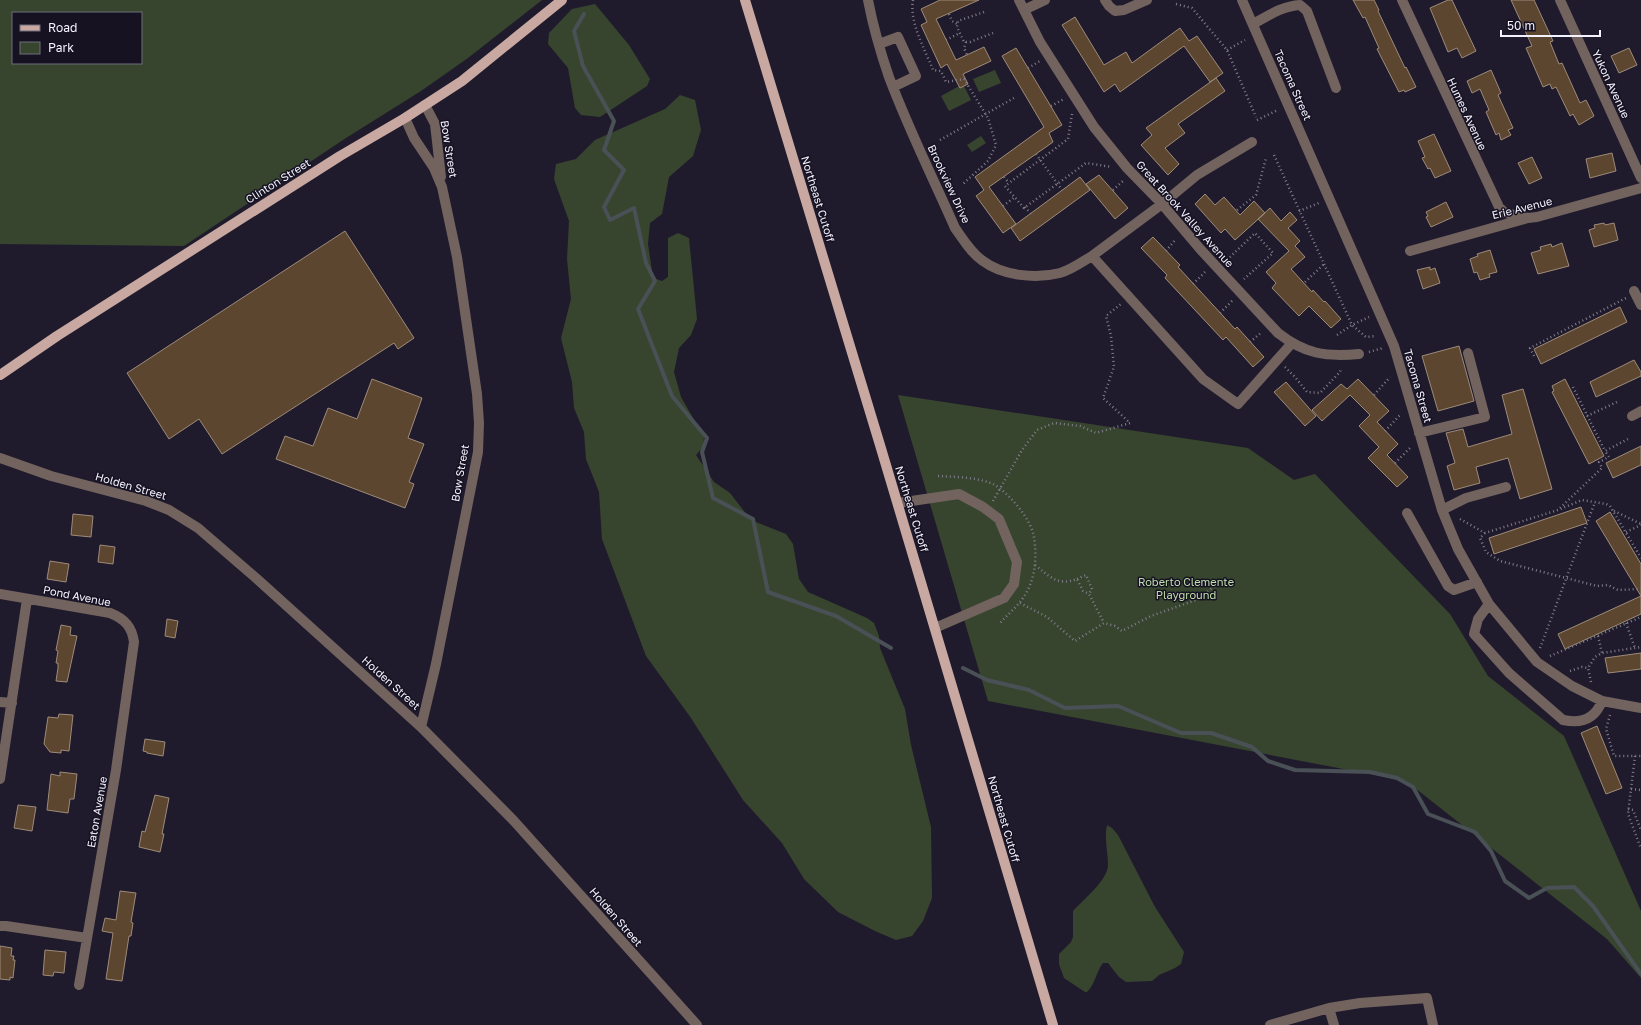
<svg xmlns="http://www.w3.org/2000/svg" width="1641" height="1025" viewBox="0 0 1641 1025" font-family="'Golos Text',sans-serif">
<style>
.green{fill:#37452e;fill-rule:evenodd}
.lines{fill:none;stroke-linecap:round;stroke-linejoin:round}
.stream{stroke:#495056;stroke-width:4}
.building{fill:#5d4630;stroke:#9d8b7a}
.path{stroke:#817d8c;stroke-width:2.5;stroke-dasharray:1 3;stroke-linecap:butt}
.minor{stroke:#72635f;stroke-width:10}
.major{stroke:#c8a8a1;stroke-width:10}
.labels{text-anchor:middle;stroke-width:3;stroke-linejoin:round;paint-order:stroke}
.street-label{font-size:11px;fill:#f4f2fe;stroke:#161222}
.park-label{font-size:11px;fill:#bfdeab;stroke:#161222}
</style>
<rect width="100%" height="100%" fill="#201b2c"/>
<!-- green -->
<path class="green" d="M0 0H542L468 58 421 91 346 138 184 246 0 244ZM13 13H141V63H13Z
M595 4 629 45 650 79 647 86 600 117 581 115 575 108 568 68 548 44 549 33 572 9Z
M995 70 1001 83 979 92 973 79Z
M963 84 971 100 949 111 941 96Z
M680 95 695 100 701 130 693 156 669 177 662 214 650 223 648 244 653 278 662 281 668 277V238L678 233 689 238 697 319 691 335 679 348 674 372 681 397 704 437 703 447 696 455 714 482 730 493 751 520 786 534 793 544 799 579 808 592 867 618 874 623 879 636 880 648 905 709 911 745 931 827 932 898 923 921 912 936 896 940 875 931 838 912 804 879 782 843 743 800 691 718 646 656 602 539 599 492 586 459 584 432 574 408 572 382 561 338 571 299 567 259 569 221 554 179 556 164 576 159 595 140 665 109Z
M981 136 986 143 972 152 967 145Z
M898 395 1248 448 1294 480 1315 474 1450 614 1488 676 1564 736 1641 911V978L1607 939 1406 781 988 701Z
M1107 825 1112 828 1118 835 1155 907 1184 952 1181 964 1175 968 1159 975 1152 981 1126 982 1119 977 1108 963H1103C1096 972 1095 985 1087 992H1085L1064 978 1059 964V954L1071 942 1073 937V911C1083 900 1108 880 1108 865 1108 852 1104 838 1107 825Z"/>
<g class="lines">
<!-- stream -->
<path class="stream" d="M584 14 574 31 583 66 614 121 604 150 624 170 604 207 610 220 634 208 646 263 655 281 638 309 672 396 707 438 702 452 713 498 753 519 768 592 836 616 891 648
M963 668 987 680 1029 690 1065 708 1118 706 1181 733H1211L1252 747 1268 761 1295 770 1370 772 1397 778 1413 787 1428 814 1475 832 1491 851 1505 881 1529 898 1547 888 1574 887 1593 906 1641 974"/>
</g>
<!-- building -->
<path class="building" d="M940 0H979L936 19 956 60 984 47 991 61 963 74 968 84 960 88 947 64 941 68 921 25 927 22 921 9Z
M1353 0H1374L1379 10 1378 11 1405 68 1406 67 1416 87 1405 92 1404 90 1399 92 1377 49 1379 48 1365 17 1363 18Z
M1448 0H1452L1476 51 1462 58 1457 48 1448 52 1430 8Z
M1511 0H1534L1553 41 1550 42 1559 64 1562 63 1580 103 1586 100 1594 116 1579 125 1573 114 1570 116 1556 87 1552 89 1550 84 1543 87 1526 48 1532 46Z
M1075 17 1104 65 1126 52 1132 63 1180 28 1189 41 1197 36 1223 73 1210 82 1184 46 1120 92 1115 84 1104 92 1062 25Z
M1016 48 1062 125 1049 133 1053 142 989 187 1016 224 1003 233 976 196 984 190 975 177 1044 127 1002 56Z
M1629 48 1637 65 1619 73 1611 56Z
M1491 70 1501 93 1498 95 1513 128 1508 130 1511 135 1501 140 1499 133 1496 135 1486 112 1489 110 1480 89 1472 93 1467 81Z
M1216 78 1225 91 1178 124 1185 133 1165 148 1179 164 1168 175 1141 145 1152 135 1146 128Z
M1434 134 1451 171 1435 178 1430 168 1428 169 1422 158 1425 157 1418 141Z
M1612 153 1616 171 1590 178 1586 159Z
M1532 157 1542 178 1529 184 1518 163Z
M1099 175 1128 208 1115 219 1086 184Z
M1080 177 1090 190 1020 241 1011 228Z
M1205 194 1215 205 1224 197 1240 215 1254 201 1265 213 1235 240 1225 229 1221 233 1195 204Z
M1446 202 1453 217 1431 227 1426 217 1428 216 1426 212Z
M1270 208 1281 221 1290 212 1297 220 1288 228 1300 241 1295 246 1305 257 1291 269 1312 292 1313 290 1324 302 1325 301 1341 319 1331 328 1309 306 1299 316 1272 288 1276 283 1266 272 1289 251 1258 219Z
M1604 223 1605 225 1614 223 1618 240 1594 247 1589 230 1595 228 1594 225Z
M345 231 414 338 398 349 394 343 222 454 199 419 169 439 127 373Z
M1153 237 1180 265 1178 267 1235 329 1237 327 1264 357 1253 367 1226 337 1223 340 1165 278 1167 275 1141 248Z
M1562 243 1569 266 1538 274 1531 253 1541 250 1540 247 1551 244 1552 247Z
M1490 250 1497 272 1489 274 1490 277 1480 280 1477 272 1474 273 1470 259 1478 256 1477 254Z
M1430 267V270L1435 268 1440 283 1423 289 1417 270Z
M1620 307 1627 322 1541 364 1534 349Z
M1459 346 1474 401 1438 411 1422 356Z
M1634 360 1641 372V376L1596 397 1590 382Z
M372 379 422 398 408 438 424 444 409 482 414 484 405 508 276 459 285 436 313 446 328 408 357 419Z
M1358 379 1389 411 1377 422 1398 444 1387 455 1408 477 1397 487 1368 458 1379 447 1359 426 1370 415 1350 395 1322 421 1312 410 1341 384 1347 389Z
M1565 379 1604 456 1589 464 1552 392 1554 391 1552 386Z
M1286 382 1316 416 1305 426 1274 392Z
M1523 389 1552 489 1520 499 1508 458 1476 467 1480 483 1454 490 1447 466 1455 463 1446 433 1463 429 1468 447 1512 434 1502 395Z
M1641 446V465L1613 478 1606 463Z
M1581 507 1587 523 1494 554 1489 538Z
M1610 512 1641 564V614L1565 649 1558 634 1641 596 1596 521Z
M73 514 93 516 91 537 71 535Z
M100 545 115 547 113 564 98 562Z
M50 561 69 564 66 582 47 579Z
M167 619 178 621 175 638 165 636Z
M61 625 71 627 70 635 77 636 67 682 56 681 58 668V663H56L58 651 56 650Z
M1641 653V669L1608 673 1605 658Z
M59 714 73 715 69 751 61 750V753L50 752 44 744 48 717 58 718Z
M1597 726 1622 788 1606 794 1581 733Z
M145 739 165 742 163 756 147 753V752L143 751Z
M60 772 77 774 74 799H70L68 813 47 810 51 774 60 776Z
M155 795 169 798 162 834H164L160 852 139 847 142 831 145 832Z
M18 805 36 807 32 831 14 828Z
M120 891 136 893 131 922 133 923 131 936H129L122 981 106 979 113 933 102 931 105 918 116 920Z
M0 946 12 948 11 956H14L13 960H15L13 978 10 977V980L0 979Z
M45 950 66 952 64 973 54 972 53 976 43 975Z"/>
<g class="lines">
<!-- path -->
<path class="path" d="M913 0C909 23 925 49 933 70L941 71 946 82 964 79 988 118 996 145 988 161 963 184
M1176 4 1192 8 1227 50 1256 117
M984 12 958 21 957 27 964 42H970L993 33
M949 14 952 21 957 24
M946 40 960 33
M966 42 964 48 967 55
M1227 50 1245 40
M1028 68 1040 61
M1051 106 1064 99
M1072 114 1068 139 1005 186 1024 208 1086 163 1112 167
M1257 120 1278 110
M940 140 1014 98
M1036 154 1062 190
M1274 155 1352 325 1366 337 1376 336
M1004 177 1009 183
M1113 190 1123 181
M1003 206 1015 197
M1025 207 1031 214
M1237 210 1256 195 1266 158
M1299 211 1319 203
M1166 251 1176 239
M1227 260 1255 233 1273 253 1244 279
M1305 282 1324 264
M1193 284 1205 272
M1220 313 1233 300
M1337 335 1352 325 1369 317
M1250 342 1262 332
M1369 352 1383 348
M1534 356 1530 348 1626 298
M1285 367 1295 377 1307 392 1320 393 1340 372 1341 368
M1573 387 1605 451
M1374 395 1390 377
M1587 416 1617 402
M1385 431 1401 414
M1395 463 1411 447
M938 476C956 477 976 477 993 484 1008 492 1029 517 1033 533 1037 548 1036 571 1030 585 1024 601 1011 611 1000 623
M993 501 1022 450 1037 430 1054 423 1080 426 1096 433 1130 423 1103 398 1114 367 1111 336 1106 316 1121 304
M1560 508 1602 468 1599 462 1609 457 1605 451 1628 439
M1614 511 1641 524
M1460 519 1485 533 1558 510 1582 500 1606 504 1610 506 1641 558
M1626 532 1641 525
M1485 533 1480 538 1486 552 1500 561 1597 586 1608 585 1618 590 1641 589
M1035 565C1050 577 1058 586 1077 579L1083 591 1089 594 1104 623
M1077 579 1086 575 1092 589 1089 594
M1020 603 1047 617 1075 641 1104 623 1115 626 1122 631 1151 616 1199 599 1219 582
M1626 623 1635 648
M1598 636 1602 653
M1540 648 1595 502
M1550 656 1641 617
M1570 671 1582 667 1588 668
M1591 682 1588 668 1595 657 1602 653 1641 647
M1610 715 1606 729 1614 756H1641
M1635 756 1628 814 1641 849
M1631 789 1641 790
M1628 809 1633 810 1641 830"/>
<!-- minor -->
<path class="minor" d="M868 0C873 26 880 51 889 77 908 128 933 178 955 228 963 239 971 253 983 261 1003 276 1036 279 1060 273 1071 270 1082 262 1092 256L1203 379 1238 404 1292 343
M1019 0 1040 42 1094 127 1127 168 1162 204 1201 250 1278 333C1305 354 1325 357 1359 354
M1105 0 1109 6 1115 11 1124 10 1147 0
M1242 0 1394 346 1442 510 1458 549 1489 604 1537 662 1572 686 1602 701 1641 708
M1402 0 1499 207 1505 213 1528 218
M1560 0 1641 178
M1024 10 1045 0
M1253 24C1268 16 1282 6 1300 5L1307 11 1336 88
M879 44 898 37 916 76 893 87
M425 105 435 124 441 177
M405 118 414 138 434 168 442 187 457 257 477 394 479 423 478 452 436 664 421 727
M1410 251 1528 218 1537 217 1641 188
M1092 256 1162 204 1197 175 1252 142
M1634 291 1641 305
M1632 416 1641 411
M1419 433 1485 417 1468 353
M0 458 51 476 146 501 169 510 198 528 256 578 421 727 514 821 697 1025
M898 503 959 494 983 507 999 519 1017 562 1014 584 1004 598 935 628
M1442 510 1466 498 1506 487
M1407 513 1448 586 1454 590 1477 582
M0 594 110 613C125 619 132 627 134 642L116 770 79 985
M1489 604 1478 619 1474 634 1509 673 1563 720C1581 724 1595 719 1602 701
M0 702 12 703
M0 779 27 599
M0 926H6L87 938
M1329 1008 1334 1025
M1270 1025 1329 1008 1360 1003 1427 998 1433 1025"/>
<!-- major -->
<path class="major" d="M745 0 880 445 1053 1025
M0 375 57 336 340 156 405 118 462 81 562 0"/>
</g>
<g class="labels">
<!-- street labels -->
<g class="street-label">
<text transform="translate(1611 84) rotate(65)" y="4">Yukon Avenue</text>
<text transform="translate(1293 85) rotate(66)" y="4">Tacoma Street</text>
<text transform="translate(1467 114) rotate(65)" y="4">Humes Avenue</text>
<text transform="translate(449 149) rotate(81)" y="4">Bow Street</text>
<text transform="translate(278 181) rotate(-32)" y="4">Clinton Street</text>
<text transform="translate(949 184) rotate(65)" y="4">Brookview Drive</text>
<text transform="translate(818 199) rotate(73)" y="4">Northeast Cutoff</text>
<text transform="translate(1522 208) rotate(-14)" y="4">Erie Avenue</text>
<text transform="translate(1185 214) rotate(48)" y="4">Great Brook Valley Avenue</text>
<text transform="translate(1418 386) rotate(74)" y="4">Tacoma Street</text>
<text transform="translate(460 473) rotate(-80)" y="4">Bow Street</text>
<text transform="translate(131 486) rotate(16)" y="4">Holden Street</text>
<text transform="translate(912 509) rotate(73)" y="4">Northeast Cutoff</text>
<text transform="translate(77 596) rotate(11)" y="4">Pond Avenue</text>
<text transform="translate(391 683) rotate(42)" y="4">Holden Street</text>
<text transform="translate(97 812) rotate(-80)" y="4">Eaton Avenue</text>
<text transform="translate(1004 819) rotate(74)" y="4">Northeast Cutoff</text>
<text transform="translate(616 917) rotate(49)" y="4">Holden Street</text>
</g>
<!-- park labels -->
<g class="park-label">
<text x="1186" y="586">Roberto Clemente<tspan x="1186" dy="13">Playground</tspan></text>
</g>
</g>
<!-- legend -->
<rect x="12" y="12" width="130" height="52" fill="#161222" stroke="#6f6c7a"/>
<rect x="20" y="25" width="20" height="6" fill="#c8a8a1" stroke="#6f6c7a"/>
<text x="48" y="32" font-size="12" fill="#f4f2fe">Road</text>
<rect x="20" y="42" width="20" height="12" fill="#37452e" stroke="#6f6c7a"/>
<text x="48" y="52" font-size="12" fill="#f4f2fe">Park</text>
<!-- scale -->
<path d="M1501 30v6h99v-6" fill="none" stroke="#f4f2fe" stroke-width="2"/>
<text x="1507" y="30" font-size="12" fill="#f4f2fe" stroke="#161222" stroke-width="3" paint-order="stroke">50 m</text>
</svg>
